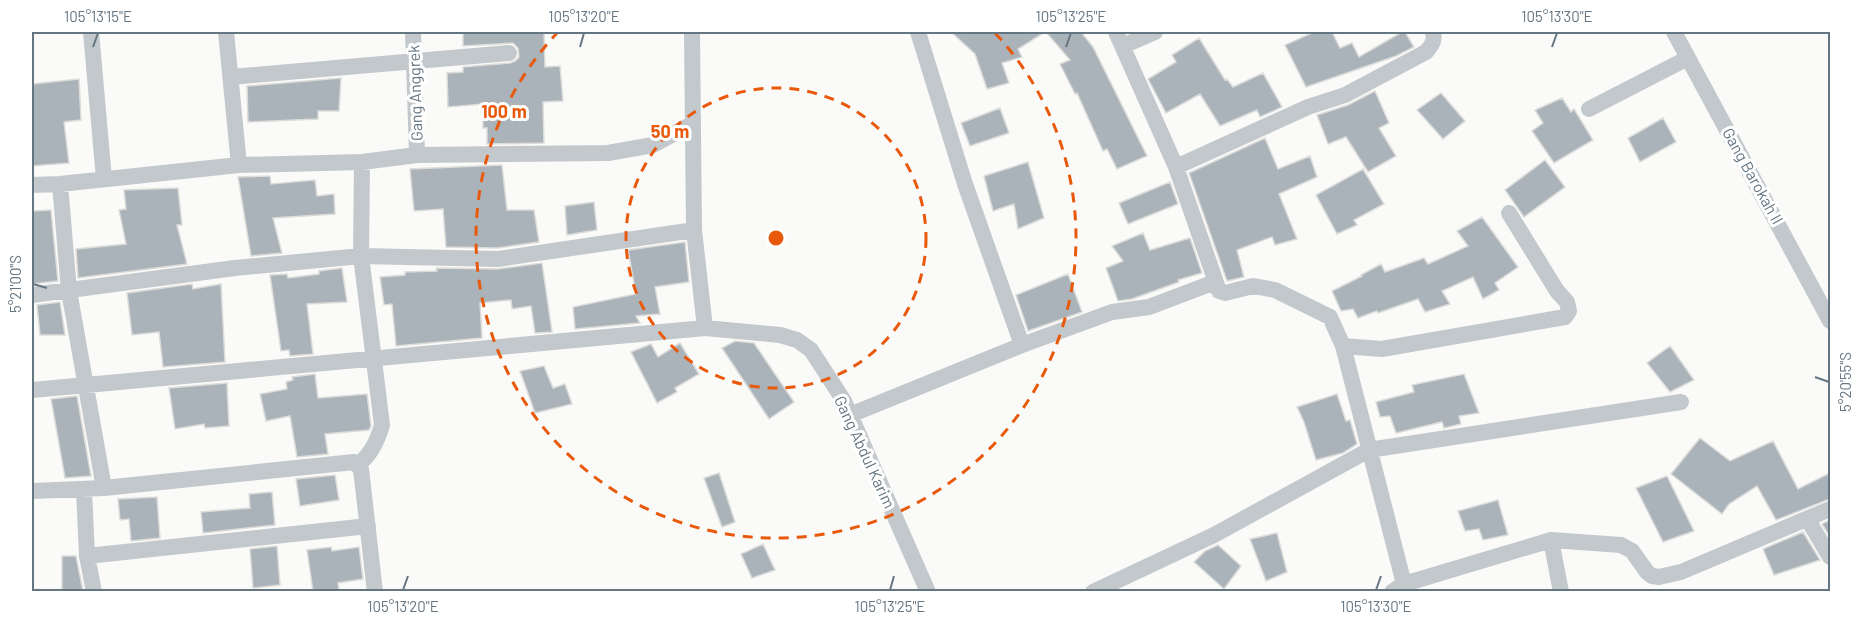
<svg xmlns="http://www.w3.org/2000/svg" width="1862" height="623" viewBox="0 0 1862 623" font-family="Barlow,sans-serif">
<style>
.building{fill:#aab3b9;stroke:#dcdcda;stroke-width:1.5}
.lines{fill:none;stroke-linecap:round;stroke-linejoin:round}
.minor{stroke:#c3c8cc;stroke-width:16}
.ticks{fill:none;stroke:#657683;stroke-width:2}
.ring{fill:none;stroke:#e8590c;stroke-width:3;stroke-dasharray:10 8}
.labels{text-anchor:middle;stroke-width:6;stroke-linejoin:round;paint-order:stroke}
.street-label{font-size:16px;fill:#657683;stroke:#fff}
.centre{fill:#e8590c;stroke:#fff;stroke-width:3}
.ring-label{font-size:18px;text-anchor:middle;font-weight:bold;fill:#e8590c;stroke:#fff;stroke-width:6;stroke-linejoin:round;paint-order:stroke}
.neatline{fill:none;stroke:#657683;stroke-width:2}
.ticks-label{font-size:15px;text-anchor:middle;fill:#657683}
</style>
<rect width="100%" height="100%" fill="#fafaf8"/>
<!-- building -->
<path class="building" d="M463 32H544L545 67 560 66 563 101 543 102 544 143 487 144V128H483V104L448 107 447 73 463 72V67L510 63 515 61 519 57 518 48 513 43 463 46Z
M951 32H1045L1018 49 1022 57 1002 63 1009 83 987 89 975 54Z
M1046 32H1081L1093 47 1147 156 1117 169 1107 149 1103 151 1077 93 1075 94 1060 64 1070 60Z
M1314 32H1332L1340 48 1352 43 1359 57 1402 32H1405L1414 47 1396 56 1306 87 1285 45Z
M1199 38 1225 80 1227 79 1233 87 1263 73 1282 107 1260 117 1257 110 1220 126 1200 94 1166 113 1148 79 1176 62 1172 55Z
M341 78 339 111H318V119L248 122 247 86Z
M79 79 81 120 64 122 69 163 32 166V84Z
M1375 91 1389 123 1379 128 1396 156 1368 172 1346 137 1328 144 1317 115 1348 105Z
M1441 93 1465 121 1443 139 1417 110Z
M1562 98 1571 112 1574 109 1593 140 1554 163 1532 131 1543 123 1535 110Z
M1000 108 1009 133 970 146 961 123Z
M1663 118 1676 142 1640 162 1628 138Z
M1265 138 1278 169 1310 156 1317 177 1279 194 1297 239 1275 245 1272 237 1237 250 1244 277 1227 281 1189 173Z
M1545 160 1565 187 1524 217 1505 190Z
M1028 162 1044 218 1018 229 1014 204 993 211 984 176Z
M502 165 507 210H534L539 242 497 248 446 247 443 209 414 211 410 169Z
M1363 169 1384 204 1354 220 1357 225 1337 234 1316 195Z
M270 176 271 184 315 180 317 196 334 194 335 214 273 218 282 253 251 256 238 177Z
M1170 182 1178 204 1128 224 1119 203Z
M178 188 182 225H177L187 264 78 278 76 249 126 244 119 210 126 209 124 190Z
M594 202 597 230 567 235 565 206Z
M51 210 58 281 32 284V211Z
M1482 217 1518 267 1495 283 1499 290 1483 299 1473 277 1442 291 1450 304 1425 312 1418 299 1378 313 1377 311 1358 318 1353 309 1341 311 1332 291 1362 276 1361 275 1381 264 1385 272 1424 258 1428 264 1468 246 1457 231Z
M1143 233 1150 250 1190 238 1202 273 1178 280 1179 282 1132 299 1118 301 1106 268 1123 261 1112 246Z
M685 242 689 282 655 287 660 314 636 316 640 323 575 329 573 307 636 294 628 250Z
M542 263 552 332 535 333 531 306 512 309 511 300 480 303 482 338 396 346 392 304 384 305 380 277 405 275V272L437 271 436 268 498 269Z
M342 268 347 302 307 304 313 354 290 356 289 350 281 351 270 275 287 274 288 278 319 274V271Z
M1068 274 1082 312 1028 331 1016 295Z
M192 284 193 289 221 284 225 362 163 367 159 332 132 335 127 293Z
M60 302 65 335H40L37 305Z
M735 341 754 343 794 402 769 419 722 348Z
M680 343 699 374 675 388 677 392 657 403 631 352 651 344 658 357Z
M1670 346 1694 380 1670 392 1647 363Z
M544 366 553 388 565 384 572 404 535 413 520 371Z
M315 374 318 398 367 394 371 426 369 430 325 434 328 454 297 457 290 416 266 421 260 394 287 389 286 382 293 380 292 377Z
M1464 374 1479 413 1459 416 1461 424 1444 428 1442 422 1396 433 1390 416 1380 417 1376 402 1414 392 1412 385Z
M227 383 229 426 205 428 204 424 175 429 169 388Z
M1337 394 1346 421 1350 420 1357 444 1343 453 1316 460 1304 422 1297 407Z
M77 396 91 476 65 478 51 399Z
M1700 438 1730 461 1773 441 1798 489 1830 473V499L1776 520 1757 486 1729 504 1722 514 1671 474Z
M719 473 735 522 722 527 704 478Z
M335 475 339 500 300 506 296 479Z
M1667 476 1694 531 1663 542 1636 488Z
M272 492 275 525 203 533 201 512 250 508 249 494Z
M157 497 160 538 131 541 129 519 120 520 118 499Z
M1498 500 1508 535 1483 540 1479 529 1465 531 1458 511Z
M1830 520V537L1822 524Z
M1803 532 1820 560 1774 575 1763 549Z
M1277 533 1287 572 1266 581 1250 539Z
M763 544 775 570 752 578 741 554Z
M1218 545 1241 566 1224 589 1194 562 1205 551Z
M277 546 280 585 253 588 250 549Z
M331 547 332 551 359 547 363 579 338 583 339 591H313L307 550Z
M62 556H76L83 591H62Z"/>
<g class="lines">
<!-- minor -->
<path class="minor" d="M91 32 104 179
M226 32 239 165
M413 32 417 155
M692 32 694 230 705 328
M918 32 965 184 1022 345
M1116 32 1176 167 1219 291 1225 293 1253 286 1275 290 1330 317 1343 346 1404 584
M1674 32 1830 321
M1123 46 1155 32
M231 77 509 53
M1589 109 1688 58
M1176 167 1308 107 1345 95 1426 52C1432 45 1435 41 1433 32
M60 184 69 291 104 488
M32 185 60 184 239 165 362 162 417 155 608 153 653 145 692 124
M32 295 235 268 361 256 498 259 694 230
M1343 346 1382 349 1565 317 1569 311 1567 302 1557 291 1509 213
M32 390 705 328 780 335 797 340 811 350 844 401 928 592
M850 415 1022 345 1112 312 1149 307 1215 282
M358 465C371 454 377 442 382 425L361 256 362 162
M84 490 87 556 94 592
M32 491 104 488 354 462 361 469 375 592
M1808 520 1830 557
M1551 540 1561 592
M87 556 368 526
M1093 592 1214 535 1369 450 1681 402
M1392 592 1404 584 1551 540 1621 545 1632 551 1647 572 1652 576 1659 577 1681 572 1830 509"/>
</g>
<!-- ticks -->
<path class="ticks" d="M93 47 98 33M580 47 584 33M1066 47 1071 33M1552 47 1557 33M33 284 47 288M1815 377 1829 382M403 590 408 576M890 590 894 576M1376 590 1381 576"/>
<!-- distance rings -->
<g class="ring">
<circle cx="776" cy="238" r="150"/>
<path d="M995 33A300 300 0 1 1 557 33"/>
</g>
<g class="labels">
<!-- street labels -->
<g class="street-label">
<text transform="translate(415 93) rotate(-92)" y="6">Gang Anggrek</text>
<text transform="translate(1753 176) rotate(61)" y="6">Gang Barokah II</text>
<text transform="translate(865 452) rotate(65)" y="6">Gang Abdul Karim</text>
</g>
</g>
<circle cx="776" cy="238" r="9" class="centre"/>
<g class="ring-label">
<text x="504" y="118">100 m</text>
<text x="670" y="138">50 m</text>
</g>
<!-- border -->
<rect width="1862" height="623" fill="none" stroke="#ffffff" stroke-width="66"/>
<rect x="33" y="33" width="1796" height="557" class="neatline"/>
<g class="ticks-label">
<text x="98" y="22">105°13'15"E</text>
<text x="584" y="22">105°13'20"E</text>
<text x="1071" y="22">105°13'25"E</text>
<text x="1557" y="22">105°13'30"E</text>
<text transform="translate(16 284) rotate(-90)" y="5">5°21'00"S</text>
<text transform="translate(1846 382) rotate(-90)" y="5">5°20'55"S</text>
<text x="403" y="612">105°13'20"E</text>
<text x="890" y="612">105°13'25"E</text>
<text x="1376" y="612">105°13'30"E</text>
</g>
</svg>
